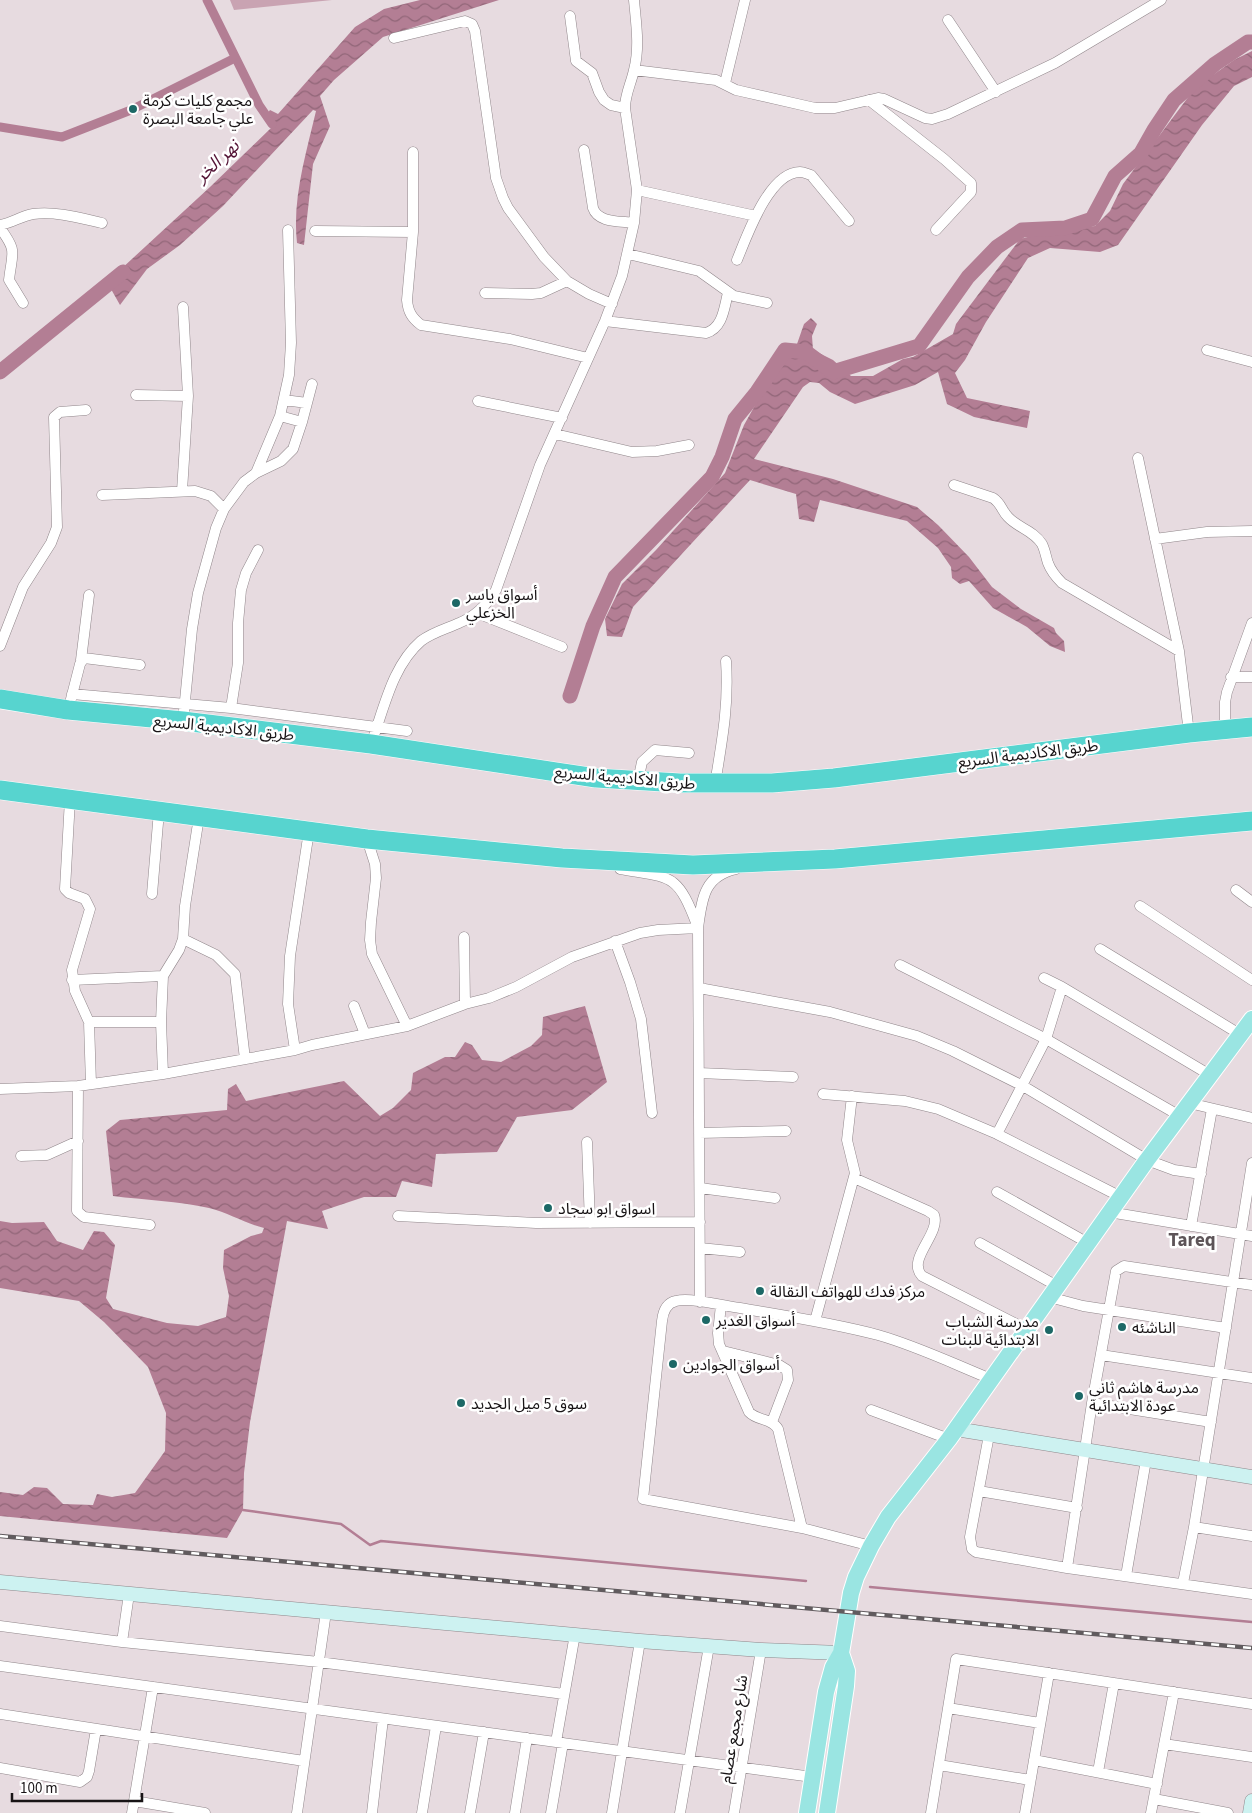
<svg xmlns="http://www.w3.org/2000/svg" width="1252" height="1813" viewBox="0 0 1252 1813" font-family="'Source Sans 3','Noto Sans Arabic',sans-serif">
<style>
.green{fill:#c9a3b2}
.water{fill:url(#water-waves)}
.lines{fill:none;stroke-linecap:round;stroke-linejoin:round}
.stream{stroke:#b37e94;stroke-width:2.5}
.canal{stroke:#b37e94;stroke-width:9}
.river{stroke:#b37e94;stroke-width:15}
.street-casing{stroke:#90868a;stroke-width:11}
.secondary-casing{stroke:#90868a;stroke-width:15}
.primary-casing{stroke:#fff;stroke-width:18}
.highway-casing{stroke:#fff;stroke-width:20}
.street{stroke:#fff;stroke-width:10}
.secondary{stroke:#cdf2f1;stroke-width:14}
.primary{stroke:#9ae5e2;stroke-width:16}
.highway{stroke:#57d4cf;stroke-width:19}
.rail-casing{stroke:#615b5e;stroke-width:4.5}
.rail{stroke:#fff;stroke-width:2.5;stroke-dasharray:8;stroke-linecap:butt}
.poi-dot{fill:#1c6866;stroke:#fff;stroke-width:2}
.labels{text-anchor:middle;stroke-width:5;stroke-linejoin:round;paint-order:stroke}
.poi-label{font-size:16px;fill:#181416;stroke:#fff;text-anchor:start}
.street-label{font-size:16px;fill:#181416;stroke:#fff}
.water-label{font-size:18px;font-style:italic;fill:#541436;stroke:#fff}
.quarter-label{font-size:19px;font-weight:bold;fill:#5d5458;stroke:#fff}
</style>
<defs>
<pattern id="water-waves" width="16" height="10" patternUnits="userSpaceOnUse" patternTransform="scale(1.25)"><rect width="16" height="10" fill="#b37e94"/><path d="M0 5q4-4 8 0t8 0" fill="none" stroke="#916678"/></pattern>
</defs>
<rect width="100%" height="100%" fill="#e7dbe0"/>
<!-- green -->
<path class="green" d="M230 0H332L234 10Z"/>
<!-- water -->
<path class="water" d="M420 0H499L383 37 334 80 320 96 330 126 313 164 304 245 297 243C292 199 306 154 316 111L313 110 223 206 180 245 147 269 120 305 107 282 210 187 271 128 264 118 270 110 278 114 355 27 384 9Z
M1252 51V77L1234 86 1202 125 1118 245 1100 252 1050 248 1028 258 986 322 965 360 955 373 967 398 1030 411 1027 428 974 417 947 404 938 372 915 385 855 404 830 392 819 383 810 382 803 387 754 459 833 479 917 507 938 525 969 557 992 587 1021 609 1054 628 1056 633 1064 641 1065 652 1050 646 1027 627 993 608 969 581 960 584 952 578 951 567 938 548 907 521 820 500 814 522 799 519 796 494 750 480 633 607 622 637 607 636 605 619 622 584 656 550 725 473 744 425 758 400 797 344 804 324 811 318 817 324 812 336 813 350 833 360 851 376H873L903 359 913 357 953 334 956 324 1020 239 1039 234 1095 226 1110 211 1123 184 1195 88 1234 60Z
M585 1006 607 1082 572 1110 517 1117 497 1152 436 1154 432 1187 402 1181 396 1197H364L322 1211 328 1229 287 1221 250 1422 244 1473 243 1510 227 1538 0 1516V1492L23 1495 34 1487 47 1488 63 1504 93 1505 97 1494 112 1497 135 1493 165 1451 166 1413 148 1367 104 1322 79 1301 0 1288V1221L12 1223 44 1222 57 1241 83 1250 94 1231 104 1232 115 1245 106 1298 113 1309 167 1323 198 1326 226 1317 229 1296 223 1268 224 1250 251 1236 262 1233 264 1228C244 1223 229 1213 209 1208 179 1201 144 1200 113 1196L106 1131 120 1120 227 1110 228 1089 236 1084 246 1101 344 1081 380 1116 393 1108 411 1090 413 1073 445 1057H455L465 1042 472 1045 482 1060 501 1062 531 1046 542 1035 543 1017Z"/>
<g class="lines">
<!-- stream -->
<path class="stream" d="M243 1510 341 1524 370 1545 381 1541 806 1581
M870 1587 1252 1622"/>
<!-- canal -->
<path class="canal" d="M207 0 259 105 272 124
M0 127 62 137 131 110 235 58"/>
<!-- river -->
<path class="river" d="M0 372 123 272
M570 696 593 626 615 577 712 477 722 457 735 419 757 392 785 350 806 352 833 372 919 346 968 277 997 247 1022 230 1065 228 1092 219 1115 176 1141 153 1154 130 1174 100 1215 64 1248 42H1252"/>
<defs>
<path id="street" d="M570 16 576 61 592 73 599 92 604 100 611 105 625 108
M948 20 996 92
M394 38 465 21 472 24 475 31 496 178 503 198 508 208 544 257 567 281 589 294 612 304
M634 70 716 80 736 90 815 108H835L878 98 884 99 925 118 932 119 948 114 1055 63 1161 0
M725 83 745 0
M869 100 944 159 971 183V192L936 230
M584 150 593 208C598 223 620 221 634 223
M413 152V232L407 300C408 312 412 318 421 325L510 339 588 358
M637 190 756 216
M0 225C12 223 21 216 33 214 56 211 80 218 102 223
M0 228C18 252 12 252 9 280L23 303
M315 231 413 232
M628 254 699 271 734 296 767 303
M737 260C747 236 769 172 800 172 804 172 807 174 811 175L849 221
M485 293 532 294 541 293 567 281
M605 321 706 333C723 328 724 308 728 293
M1207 350 1252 362
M136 395 188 396
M284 400 307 403
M478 401 562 418
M280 416 302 422
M555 434 632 452 657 451 689 445
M1138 458 1179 651 1189 733
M256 473 280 416 289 375 291 343 288 230
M954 485 993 498C1001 503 1002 511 1008 517 1018 528 1033 530 1042 544 1045 550 1046 557 1048 563 1051 571 1056 577 1062 583L1179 651
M182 491 188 396 183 307
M102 495 195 491 211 496 224 509
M1155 539 1207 532 1252 531
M477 613 562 647
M0 646 23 587 51 543 57 527 54 417 60 412 86 410
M81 660 89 595
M1231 677H1252
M72 694 231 708 407 731
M71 699 80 664 84 658 140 665
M231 708 238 663V623L241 590 246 573 258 550
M183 721 192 629 198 593 216 528 224 509 244 482 256 473 281 461 293 449 302 422 312 384
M1225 729V702L1227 692 1252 623
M371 744C384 709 392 666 421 641 433 632 446 629 459 623 476 616 487 605 496 590L540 465 605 321 622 276 634 223 637 190 625 108C625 94 631 84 634 70 640 47 636 23 634 0
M638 781 642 762 655 750 689 753
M715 784C722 741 729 705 726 661
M70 799 65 889 69 893 85 899 90 909 72 970 75 991 89 1022 91 1084
M367 839 375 864 376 878 371 922 370 940 372 954 407 1026
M620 869C671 878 677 872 697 925
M1236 890 1252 902
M152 894 159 811
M1140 906 1252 980
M464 937 465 1004
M183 939 216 955 235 974 245 1059
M615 941 630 982 641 1019 652 1113
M1100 949 1241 1035
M900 965 1046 1039 1180 1116
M1044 978 1062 987 1210 1075
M72 980 163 976
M699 988 830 1012 917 1036 953 1051 1023 1086 1147 1160 1174 1170 1201 1174
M354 1006 365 1034
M89 1022H161
M295 1050 288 1004 290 956 309 831
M699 1073 793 1077
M163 1074 161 1022 163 976 179 950 183 939 185 906 199 817
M78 1086 77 1211 84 1217 150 1225
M0 1089 78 1086 163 1074 295 1050 312 1045 407 1026 465 1004 489 998 516 987 572 957 640 933 658 930 698 928
M823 1094 905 1101 938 1109 997 1134 1121 1197
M1189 1103 1252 1118
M699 1133 786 1131
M997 1134 1046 1039 1062 987
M587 1142 590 1223
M21 1156 47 1155 78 1141
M854 1178 928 1211 934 1215C941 1234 906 1259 922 1276L1026 1329
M700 1188 775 1198
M997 1192 1088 1243
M1109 1212 1252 1236
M398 1216 536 1223 700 1222
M1191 1226 1212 1109
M980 1243 1057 1286
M700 1248 740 1252
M1049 1297 1083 1306 1226 1328
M700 1302 698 928C702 900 703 876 736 869
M721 1305 718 1333 719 1344 749 1412C757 1421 772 1418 778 1429L802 1528
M815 1321 855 1173 847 1140 852 1096
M723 1351 779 1365 787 1370 788 1380 772 1422
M1101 1355 1252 1378
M1092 1403 1211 1422
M871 1410 949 1439
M989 1435 970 1537 972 1549 976 1552 1067 1568 1252 1594
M979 1491 1077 1508
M1194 1527 1252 1536
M871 1546 802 1528 643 1499 662 1321C663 1312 666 1303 676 1301 690 1297 725 1306 740 1308 786 1316 833 1323 878 1335 917 1346 954 1364 991 1379
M1067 1568 1092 1403 1116 1271 1124 1266 1252 1285
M1126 1576 1146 1460
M1183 1583 1194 1527 1252 1163
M0 1626 122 1642 319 1662 564 1694
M122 1642 129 1594
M0 1666 812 1777
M948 1708 1040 1723
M0 1714 304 1761
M556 1742 575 1634
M1164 1744 1252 1757
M1034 1760 1157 1784
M939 1765 1030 1780
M0 1768 80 1782 87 1777 89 1771 96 1729
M1098 1772 1114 1683
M1154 1799 1228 1813
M134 1801 205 1813
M132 1813 153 1687
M297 1813 326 1612
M372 1813 383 1719
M422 1813 436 1726
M470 1813 484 1732
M515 1813 527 1738
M551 1813 563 1743
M612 1813 640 1641
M680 1813 709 1646
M734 1813 761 1650
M931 1813 956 1659 1252 1704
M1025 1813 1049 1673
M1151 1813 1174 1692"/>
<path id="secondary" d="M956 1429 1252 1477
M0 1582 640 1641 761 1650 841 1653
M1250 1813 1252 1801"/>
<path id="primary" d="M807 1813 826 1692 833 1667 841 1653 851 1593 856 1577 871 1546 888 1517 949 1439 1147 1160 1252 1019
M827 1813 846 1686 847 1671 841 1653"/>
<path id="highway" d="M0 699 68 710 183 721 371 744 596 778 680 783H772L834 778 1189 733 1252 727
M0 790 367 839 562 858 693 865 835 859 1252 821"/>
</defs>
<!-- street casing -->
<use href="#street" class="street-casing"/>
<!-- secondary casing -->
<use href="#secondary" class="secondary-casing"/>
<!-- primary casing -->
<use href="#primary" class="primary-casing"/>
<!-- highway casing -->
<use href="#highway" class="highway-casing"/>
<!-- street -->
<use href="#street" class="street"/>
<!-- secondary -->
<use href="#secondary" class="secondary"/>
<!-- primary -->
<use href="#primary" class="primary"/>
<!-- highway -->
<use href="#highway" class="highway"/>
<defs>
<path id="rail" d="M0 1536 1252 1648"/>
</defs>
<!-- rail casing -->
<use href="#rail" class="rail-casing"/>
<!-- rail -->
<use href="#rail" class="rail"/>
</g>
<!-- markers -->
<g class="poi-dot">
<circle cx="133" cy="109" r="5"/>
<circle cx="456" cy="603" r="5"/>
<circle cx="548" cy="1208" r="5"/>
<circle cx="760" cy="1291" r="5"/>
<circle cx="706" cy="1320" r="5"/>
<circle cx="1122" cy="1327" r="5"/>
<circle cx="1049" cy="1330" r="5"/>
<circle cx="673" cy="1364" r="5"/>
<circle cx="1079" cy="1396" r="5"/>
<circle cx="461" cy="1403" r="5"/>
</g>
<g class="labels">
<!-- poi labels -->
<g class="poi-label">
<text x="143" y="106">مجمع كليات كرمة<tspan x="143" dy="18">علي جامعة البصرة</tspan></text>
<text x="466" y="600">أسواق ياسر<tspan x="466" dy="18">الخزعلي</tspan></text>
<text x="558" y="1214">اسواق ابو سجاد</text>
<text x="770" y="1297">مركز فدك للهواتف النقالة</text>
<text x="716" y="1326">أسواق الغدير</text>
<text x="1039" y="1327" text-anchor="end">مدرسة الشباب<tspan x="1039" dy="18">الابتدائية للبنات</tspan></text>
<text x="1132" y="1333">الناشئه</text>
<text x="683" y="1370">أسواق الجوادين</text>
<text x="1089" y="1393">مدرسة هاشم ثاني<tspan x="1089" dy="18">عودة الابتدائية</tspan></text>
<text x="471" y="1409">سوق 5 ميل الجديد</text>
</g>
<!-- street labels -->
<g class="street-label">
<text transform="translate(224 727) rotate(6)" y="6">طريق الاكاديمية السريع</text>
<text transform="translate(1028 753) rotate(-7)" y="6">طريق الاكاديمية السريع</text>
<text transform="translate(625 777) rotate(5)" y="6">طريق الاكاديمية السريع</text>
<text transform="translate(733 1729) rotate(-81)" y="6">شارع مجمع عصام</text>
</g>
<!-- water labels -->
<g class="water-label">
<text transform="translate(217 161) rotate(-43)" y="6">نهر الخر</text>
</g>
<!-- quarter labels -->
<g class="quarter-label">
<text x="1192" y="1246">Tareq</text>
</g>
</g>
<!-- scale -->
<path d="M12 1793v8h130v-8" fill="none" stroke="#181416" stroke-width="2.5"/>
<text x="20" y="1793" font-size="15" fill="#181416" stroke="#ffffff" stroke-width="4" paint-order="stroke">100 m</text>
</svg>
